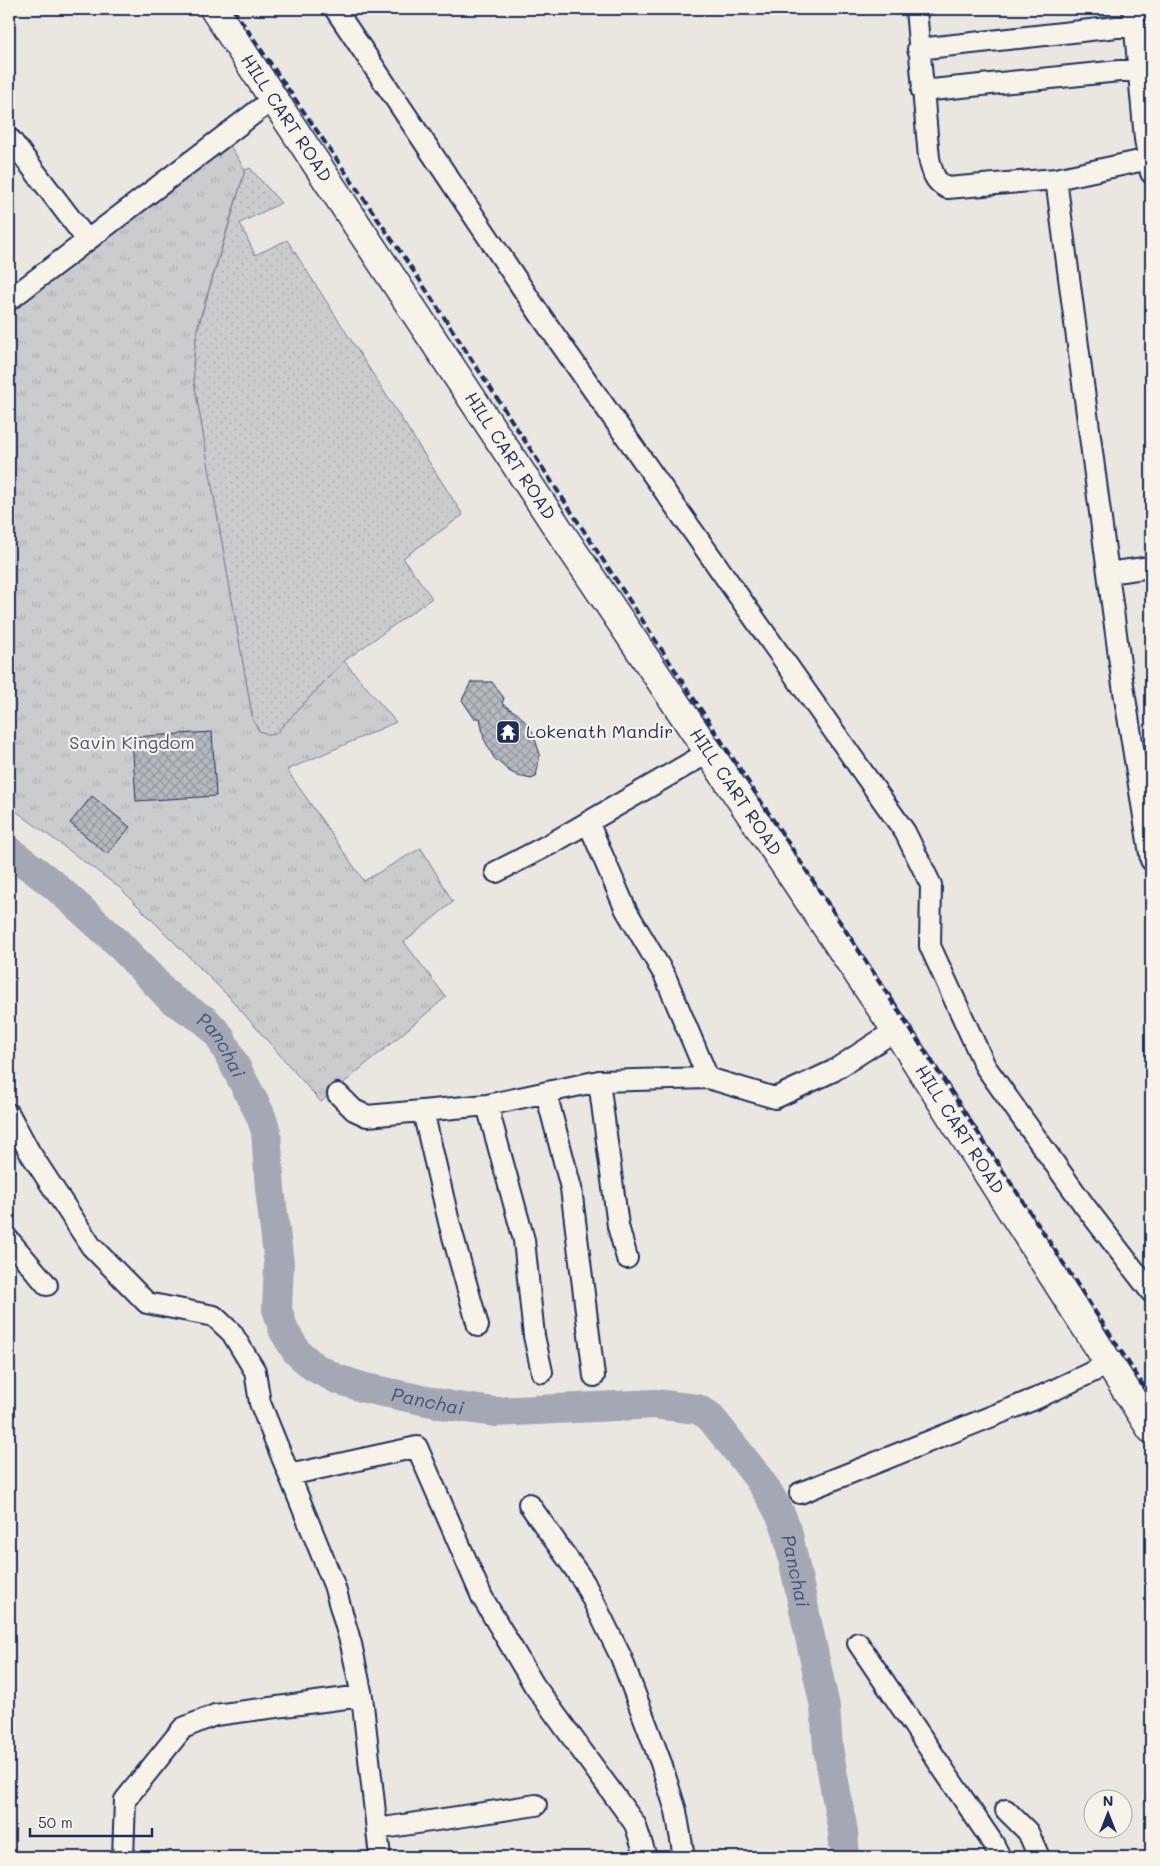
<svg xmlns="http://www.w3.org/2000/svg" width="1160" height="1866" viewBox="0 0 1160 1866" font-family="Mali,sans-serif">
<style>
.grass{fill:url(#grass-dots);stroke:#737e96}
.park{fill:url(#park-tufts);stroke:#737e96}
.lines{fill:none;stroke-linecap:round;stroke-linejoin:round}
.river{stroke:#a3a8b4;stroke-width:30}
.building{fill:url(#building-cross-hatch);stroke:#1b2f5e}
.street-casing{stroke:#1b2f5e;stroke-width:24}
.highway-casing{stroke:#1b2f5e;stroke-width:31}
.street{stroke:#f7f3e8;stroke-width:20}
.highway{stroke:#f7f3e8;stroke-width:28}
.rail{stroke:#1b2f5e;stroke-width:4;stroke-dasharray:8 4;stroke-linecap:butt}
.labels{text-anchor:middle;stroke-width:4.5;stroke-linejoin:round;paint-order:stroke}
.street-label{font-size:18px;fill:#1b2f5e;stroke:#f7f3e8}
.poi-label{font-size:18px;fill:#1b2f5e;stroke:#f7f3e8;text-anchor:start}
.park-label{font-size:18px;fill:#47567a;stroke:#f7f3e8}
.water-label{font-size:19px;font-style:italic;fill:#445378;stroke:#f7f3e8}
</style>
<defs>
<pattern id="grass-dots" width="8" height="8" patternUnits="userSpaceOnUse" patternTransform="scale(1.25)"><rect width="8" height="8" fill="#cbcccd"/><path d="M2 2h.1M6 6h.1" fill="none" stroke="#aeb0b2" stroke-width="1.8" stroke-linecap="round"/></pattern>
<pattern id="park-tufts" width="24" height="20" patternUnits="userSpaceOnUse" patternTransform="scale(1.25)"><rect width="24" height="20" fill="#cbcccd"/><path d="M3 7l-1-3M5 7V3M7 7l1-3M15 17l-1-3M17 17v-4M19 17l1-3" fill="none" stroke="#aeb0b2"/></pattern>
<pattern id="building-cross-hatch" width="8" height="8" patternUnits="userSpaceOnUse" patternTransform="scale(1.25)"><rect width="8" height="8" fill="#b6babf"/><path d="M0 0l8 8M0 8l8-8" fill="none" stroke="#93989e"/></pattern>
</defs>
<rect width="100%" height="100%" fill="#eae7e0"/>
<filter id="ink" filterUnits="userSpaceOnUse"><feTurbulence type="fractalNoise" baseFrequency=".02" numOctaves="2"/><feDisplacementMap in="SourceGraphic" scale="10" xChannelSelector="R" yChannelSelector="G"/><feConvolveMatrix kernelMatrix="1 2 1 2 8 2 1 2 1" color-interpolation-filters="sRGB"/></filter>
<g filter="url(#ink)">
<!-- grass -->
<path class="grass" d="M250 168 281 203 240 223 255 255 287 240 463 515 403 558 432 598 344 661 275 734 270 735 259 731 253 721 194 382C191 341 202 315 213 277 224 241 235 206 245 170Z"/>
<!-- park -->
<path class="park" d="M228 142 245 170 197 328 193 363 194 382 253 721 259 731 270 735 275 734 344 661 396 722 287 770 364 881 421 848 453 902 404 942 446 997 321 1102 230 998 120 888 9 806V306Z"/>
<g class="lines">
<!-- river -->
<path class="river" id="s1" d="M9 851 54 885 117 942 171 999 206 1021 219 1035 260 1114 266 1131 270 1189 279 1264 277 1309 284 1331 297 1352 314 1367 337 1379 365 1388 451 1406 495 1412 655 1404 697 1409 708 1415 715 1423C742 1458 771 1488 787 1530L825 1707 828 1748 843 1832 845 1857"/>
</g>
<!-- building -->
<path class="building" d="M471 682H492L504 698 502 704 518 714 531 728 540 754 536 777 531 779 518 776 509 771 494 758 484 739 480 718H474L462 700Z
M212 732 216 796 136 801 132 737Z
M92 796 130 827 107 854 70 823Z"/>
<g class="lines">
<defs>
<path id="street" d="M335 9 541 316 905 832 931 885 930 946 985 1066 1084 1205 1151 1292
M916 9 929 158C932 171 934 182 947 188L1056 179 1122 679 1151 860
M1133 9 1145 139 1151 173
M918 49 1135 25
M922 91 1139 69
M11 140 87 240
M1056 179 1149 159
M9 300 273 99
M1108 573 1151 567
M588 822 626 910 665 976 708 1078
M496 872 554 842 709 752
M599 1081 618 1226 627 1258
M546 1093 571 1188 594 1376
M338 1094 354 1110 367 1116 487 1105 599 1081 708 1078 775 1098 833 1071 896 1030
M487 1105 524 1240 534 1336 542 1372
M423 1111 449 1222 478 1326
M9 1114 29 1151 91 1246 147 1303 214 1316 232 1333 255 1371 260 1403 334 1585 351 1644 362 1696 380 1857
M9 1240 47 1285
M289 1475 417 1447 482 1597 534 1685 635 1824 646 1857
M800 1493 1035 1399 1109 1364
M529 1504 584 1582 621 1657 661 1763 676 1811 684 1857
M858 1643 993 1843 1000 1857
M1006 1810 1028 1832 1039 1857
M377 1829 536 1805
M123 1857 125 1800 183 1728 215 1715 362 1696"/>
<g id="highway">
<path id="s2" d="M214 9 565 539 896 1030 1151 1429"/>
</g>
</defs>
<!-- street casing -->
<use href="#street" class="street-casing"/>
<!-- highway casing -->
<use href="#highway" class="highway-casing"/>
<!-- street -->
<use href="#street" class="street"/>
<!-- highway -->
<use href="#highway" class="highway"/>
<!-- rail -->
<path class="rail" d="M233 9 417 276 1151 1397"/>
</g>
</g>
<!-- icons -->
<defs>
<symbol id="temple-square" viewBox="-11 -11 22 22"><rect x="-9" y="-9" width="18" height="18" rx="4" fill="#1b2f5e" stroke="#f7f3e8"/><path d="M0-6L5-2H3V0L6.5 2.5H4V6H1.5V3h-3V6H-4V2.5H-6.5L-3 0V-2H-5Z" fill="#fff"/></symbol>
</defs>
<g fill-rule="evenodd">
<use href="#temple-square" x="494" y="718" width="28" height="28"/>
</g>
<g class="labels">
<!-- street labels -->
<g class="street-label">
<text dy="6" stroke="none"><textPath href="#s2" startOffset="131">HILL CART ROAD</textPath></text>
<text dy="6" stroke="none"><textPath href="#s2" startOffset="536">HILL CART ROAD</textPath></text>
<text dy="6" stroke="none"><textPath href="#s2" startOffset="941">HILL CART ROAD</textPath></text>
<text dy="6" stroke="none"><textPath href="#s2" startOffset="1346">HILL CART ROAD</textPath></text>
</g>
<!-- poi labels -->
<g class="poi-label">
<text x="526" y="738">Lokenath Mandir</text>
</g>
<!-- park labels -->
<g class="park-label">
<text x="132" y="749">Savin Kingdom</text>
</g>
<!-- water labels -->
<g class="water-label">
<text dy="7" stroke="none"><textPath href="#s1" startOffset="290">Panchai</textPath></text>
<text dy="7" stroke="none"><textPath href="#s1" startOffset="756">Panchai</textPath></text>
<text dy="7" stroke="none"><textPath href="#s1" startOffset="1221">Panchai</textPath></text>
</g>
</g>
<!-- margin -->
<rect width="1160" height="1866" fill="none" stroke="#f7f3e8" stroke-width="30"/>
<rect x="15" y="15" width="1130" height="1836" fill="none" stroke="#1b2f5e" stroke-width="2" filter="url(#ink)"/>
<!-- north arrow -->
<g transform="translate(1108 1814)"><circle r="24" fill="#f7f3e8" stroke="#9fa5b1"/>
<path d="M0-4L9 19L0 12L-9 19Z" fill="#1b2f5e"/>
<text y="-8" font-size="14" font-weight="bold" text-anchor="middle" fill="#1b2f5e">N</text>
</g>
<!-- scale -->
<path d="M30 1828v8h122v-8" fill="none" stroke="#1b2f5e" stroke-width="2.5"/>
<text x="38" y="1828" font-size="15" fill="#1b2f5e" stroke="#f7f3e8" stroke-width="4" paint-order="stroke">50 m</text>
</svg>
